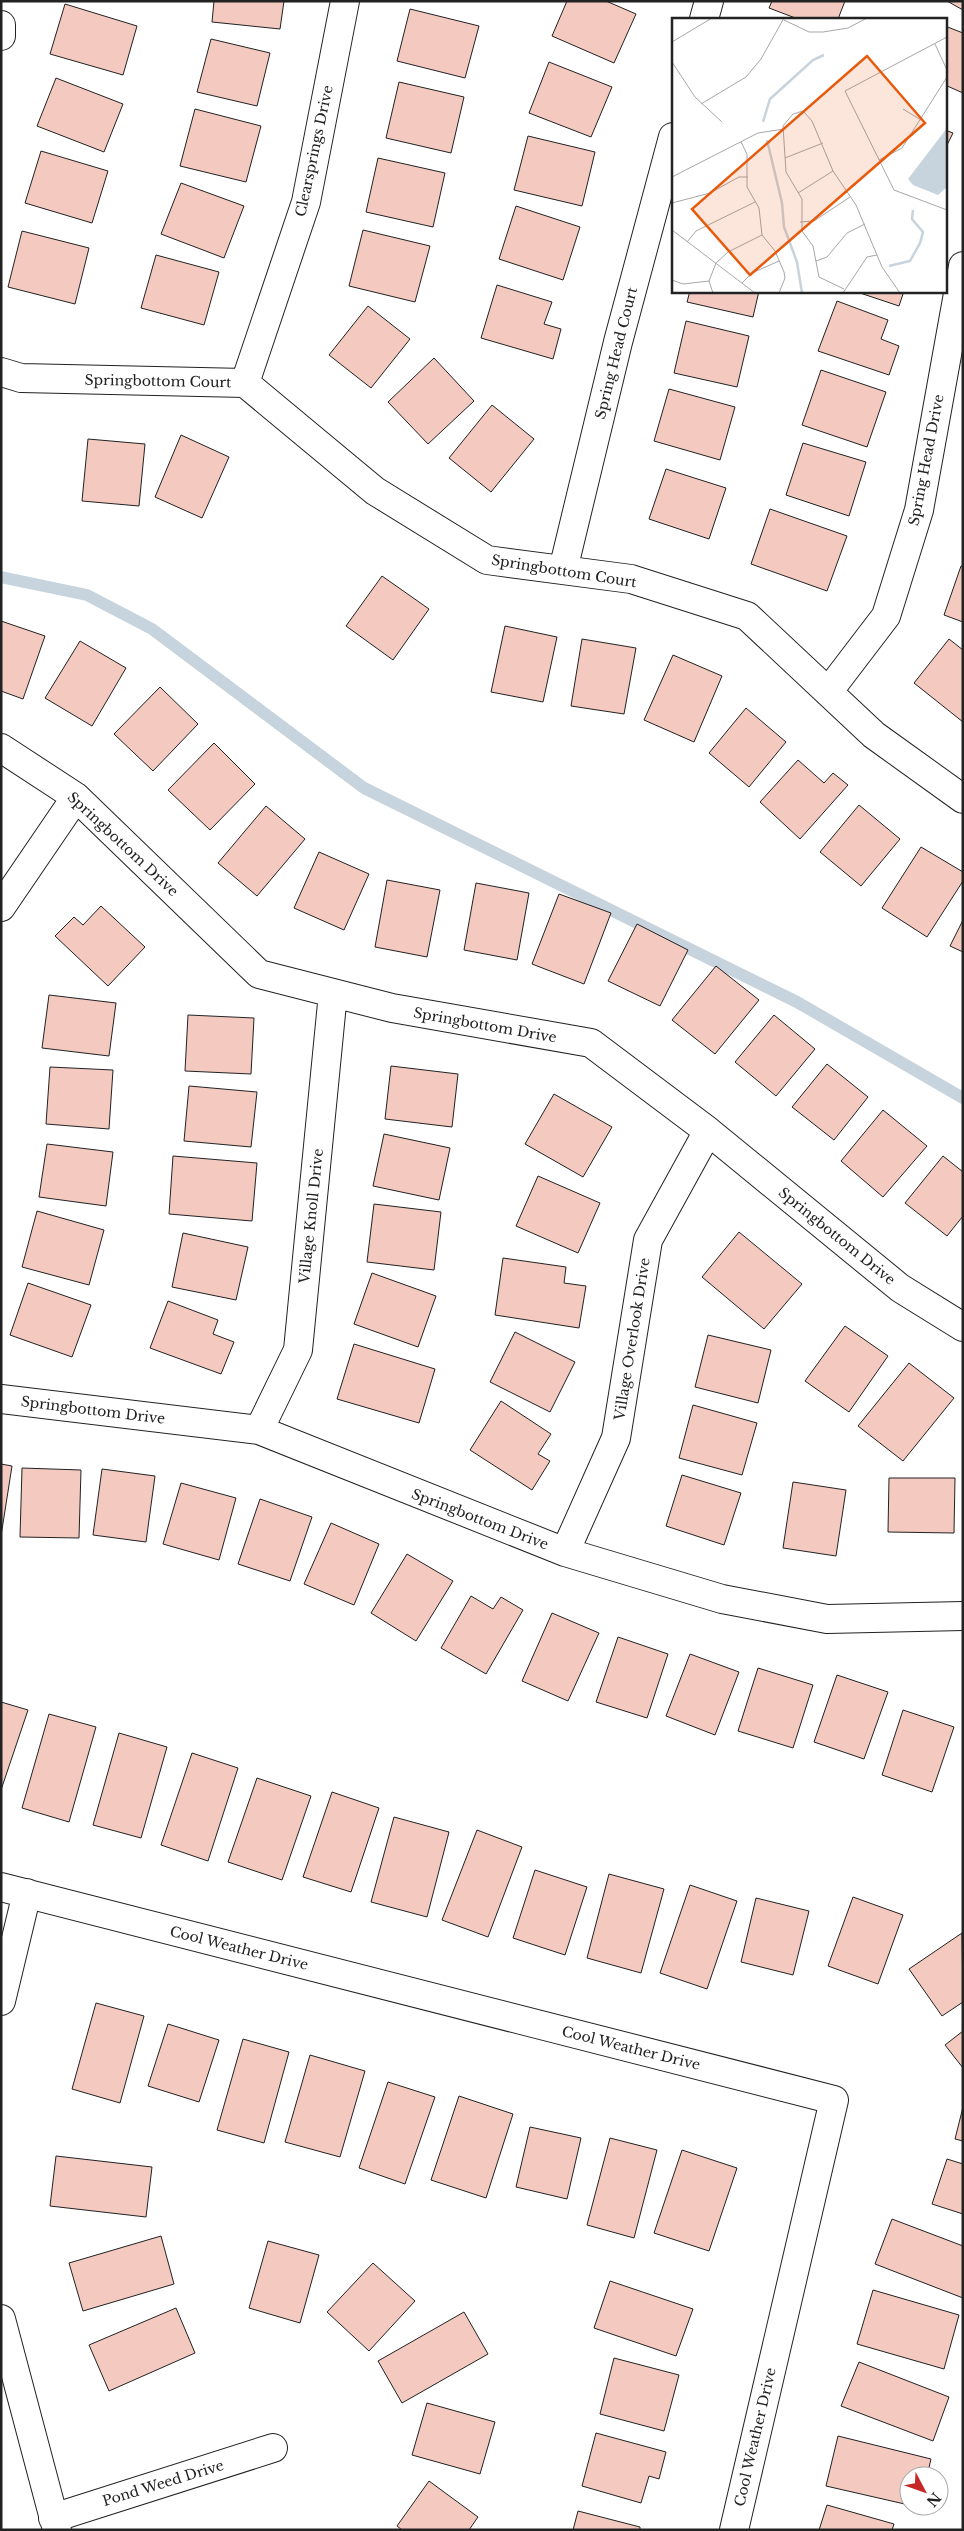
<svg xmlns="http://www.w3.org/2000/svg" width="964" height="2531" viewBox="0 0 964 2531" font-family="'Libre Baskerville',serif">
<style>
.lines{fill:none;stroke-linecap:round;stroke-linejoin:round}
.stream{stroke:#c7d3dd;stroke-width:12}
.building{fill:#f3c9c0;stroke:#222}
.minor-casing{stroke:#222;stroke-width:30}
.minor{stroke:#fff;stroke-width:28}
.labels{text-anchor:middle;stroke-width:4;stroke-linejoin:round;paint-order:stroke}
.street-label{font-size:14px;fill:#222;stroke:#fff}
.inset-river{fill:none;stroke:#c7d3dd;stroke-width:2.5}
.inset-road{fill:none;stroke:#a7a7a7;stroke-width:1}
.view{fill:#e8590c;fill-opacity:0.15;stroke:#e8590c;stroke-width:2.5}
.inset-edge{fill:none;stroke:#222;stroke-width:2.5}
</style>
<rect width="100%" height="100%" fill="#fff"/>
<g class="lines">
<!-- stream -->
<path class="stream" d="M1 577 87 595 152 629 364 788 797 1002 963 1098"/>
</g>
<!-- building -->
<path class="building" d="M214 1H284L280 29 212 22Z
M567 1H606L636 14 614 63 552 36Z
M772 1H845L838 19H798L769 8Z
M947 1H963V10Z
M65 4 137 26 123 75 50 54Z
M410 9 479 26 465 78 397 61Z
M945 26 963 33V93L945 85Z
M211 39 270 53 257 106 197 92Z
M549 62 612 87 591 137 529 113Z
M56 78 123 104 104 152 37 126Z
M399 82 464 97 451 153 386 138Z
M195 109 261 126 246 182 180 166Z
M945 130 953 133 945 149Z
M528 136 595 152 582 206 514 190Z
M41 151 108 171 92 223 25 203Z
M378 158 445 173 433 227 366 212Z
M181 183 244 206 224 258 161 234Z
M516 206 580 227 563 280 499 259Z
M363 230 430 246 415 302 349 286Z
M22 231 89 248 75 304 8 287Z
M156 255 219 272 204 325 141 308Z
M497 285 552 302 544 324 561 329 553 359 481 338Z
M690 291H759L753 317 687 302Z
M854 291H904L899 306Z
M837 301 888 320 881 339 899 346 889 375 818 351Z
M368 306 410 339 371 388 329 355Z
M686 321 749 336 737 387 674 373Z
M434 358 474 401 428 444 388 402Z
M821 370 886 392 867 447 802 425Z
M669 389 735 407 720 460 654 441Z
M492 405 534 439 491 492 449 458Z
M181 435 229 457 202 518 155 497Z
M88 439 145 444 139 506 82 501Z
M803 443 866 462 849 516 786 495Z
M666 469 726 488 709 539 649 519Z
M770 509 847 536 827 591 751 564Z
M961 566H963V622L944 615Z
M382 576 429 609 393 660 346 626Z
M1 621 45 636 23 699 1 691Z
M505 626 557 637 543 702 491 692Z
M582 639 636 648 624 714 571 706Z
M949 639 963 650V722L914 683Z
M80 641 126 668 92 726 45 698Z
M673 655 722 676 694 742 644 720Z
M160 687 198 724 153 771 114 734Z
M746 708 786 742 749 787 709 753Z
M214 743 255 784 210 830 168 790Z
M798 760 824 783 833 773 848 785 800 839 760 802Z
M859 805 900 839 861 886 820 852Z
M266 806 305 839 257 896 218 863Z
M921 847 963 872V881L927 937 882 908Z
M319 852 369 874 344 930 294 908Z
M387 880 440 890 427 957 375 947Z
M476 883 529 893 517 960 464 950Z
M559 894 611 913 584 984 532 964Z
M101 906 145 947 108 986 55 936 74 917 83 925Z
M963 920V952L950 946Z
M637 924 688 950 660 1006 608 981Z
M716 966 759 1000 715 1054 672 1020Z
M49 995 116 1003 109 1056 42 1048Z
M188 1015 254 1018 251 1074 185 1071Z
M774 1015 815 1049 776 1096 735 1062Z
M827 1064 868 1097 834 1140 792 1107Z
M391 1066 458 1074 452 1127 385 1119Z
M50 1067 113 1070 109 1129 46 1124Z
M189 1086 257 1092 251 1147 184 1141Z
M554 1094 612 1127 583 1177 525 1144Z
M883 1110 927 1146 883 1197 841 1161Z
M384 1134 450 1148 439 1200 373 1186Z
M47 1144 113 1152 106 1206 39 1197Z
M173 1156 257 1163 252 1221 169 1214Z
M943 1156 963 1172V1216L947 1236 905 1203Z
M538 1176 600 1203 578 1253 516 1226Z
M374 1204 441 1212 434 1270 367 1262Z
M37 1211 104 1230 89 1285 22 1267Z
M739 1232 802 1284 764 1329 702 1277Z
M183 1233 248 1247 236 1300 172 1287Z
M503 1258 566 1267 564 1283 586 1286 579 1328 495 1315Z
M372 1273 436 1296 418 1347 354 1324Z
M28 1283 91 1305 72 1357 10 1335Z
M168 1301 218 1320 213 1334 234 1342 221 1374 150 1348Z
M845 1326 888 1356 849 1412 805 1381Z
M515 1332 575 1362 550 1412 490 1382Z
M708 1335 771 1350 758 1403 695 1387Z
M354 1344 435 1369 419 1423 337 1399Z
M909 1363 954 1398 903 1461 858 1426Z
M501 1401 551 1434 538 1454 550 1461 532 1490 470 1450Z
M693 1405 757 1423 742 1475 679 1458Z
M1 1464 12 1466 1 1536Z
M22 1468 81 1470 79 1538 20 1537Z
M102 1469 155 1476 146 1542 93 1535Z
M682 1475 741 1493 724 1545 666 1526Z
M889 1478H955L954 1533 888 1532Z
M793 1482 846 1490 836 1556 783 1548Z
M181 1483 236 1498 219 1560 163 1544Z
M260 1499 312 1517 290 1581 238 1564Z
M331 1523 379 1544 354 1605 304 1584Z
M407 1554 453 1581 416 1641 371 1613Z
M471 1596 493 1609 501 1597 523 1610 486 1674 441 1648Z
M552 1613 599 1633 568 1701 522 1681Z
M618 1637 668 1654 647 1718 596 1702Z
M690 1654 739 1672 715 1735 666 1716Z
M758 1668 813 1685 793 1748 738 1731Z
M837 1675 888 1692 864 1759 814 1742Z
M1 1702 28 1710 1 1790Z
M903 1710 954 1727 932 1792 882 1775Z
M49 1714 96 1727 69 1822 22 1808Z
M119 1733 167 1747 141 1838 93 1825Z
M192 1753 238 1768 208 1861 161 1845Z
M257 1778 311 1796 282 1880 228 1862Z
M332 1792 379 1808 351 1892 303 1877Z
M394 1817 449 1832 427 1917 371 1902Z
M477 1830 522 1847 488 1937 442 1920Z
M535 1870 587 1887 565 1955 513 1938Z
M609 1874 664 1889 641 1973 587 1958Z
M690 1885 737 1901 707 1989 660 1973Z
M853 1897 903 1915 878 1984 828 1966Z
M756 1898 809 1911 793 1975 741 1962Z
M962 1933 963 2002 942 2016 909 1969Z
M96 2003 144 2016 120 2103 72 2089Z
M168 2024 219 2040 199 2102 148 2086Z
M963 2031V2068L945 2045Z
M243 2039 289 2052 264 2143 217 2130Z
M310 2055 365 2071 340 2157 285 2142Z
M388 2082 435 2097 405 2184 359 2168Z
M459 2096 513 2114 486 2198 431 2180Z
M963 2107V2141L955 2139Z
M530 2127 581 2138 567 2199 516 2187Z
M610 2138 657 2150 634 2238 587 2225Z
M682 2150 737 2168 709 2251 654 2233Z
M56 2156 152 2167 146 2217 50 2206Z
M947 2159 963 2164V2214L932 2204Z
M892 2219 963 2246V2298L875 2264Z
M161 2236 174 2284 83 2311 69 2263Z
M268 2241 319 2255 300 2323 249 2308Z
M373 2263 415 2301 369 2351 327 2312Z
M610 2281 693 2309 676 2356 594 2328Z
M873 2290 959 2315 944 2369 857 2344Z
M176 2308 195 2353 109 2391 89 2345Z
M464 2312 488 2354 402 2403 378 2361Z
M614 2358 679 2375 664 2431 600 2414Z
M859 2362 949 2397 933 2441 841 2406Z
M427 2403 495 2422 480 2474 412 2455Z
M596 2433 666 2452 659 2479 649 2476 641 2503 582 2486Z
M838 2436 931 2459 927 2476H909V2505L826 2486Z
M429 2481 478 2517 469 2530H402L397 2526Z
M827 2505 894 2524 892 2530H819Z
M578 2511 640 2527V2530H573Z"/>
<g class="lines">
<defs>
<path id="minor" d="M704 19 709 1
M1 25V36
M1 372 21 378 245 383 375 491 487 560 631 579 747 616 874 735 963 799
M245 383 306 202 345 1
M563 570 618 342 673 137
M828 692 886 616 919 510 963 266
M1 748 76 797 259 974 392 1008 591 1043 708 1131 900 1288 963 1327
M1 907 76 797
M1 1399 259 1430 565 1552 722 1599 827 1619 963 1616
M259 1430 298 1350 333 993
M565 1552 616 1438 648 1240 708 1131
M1 1887 834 2100 734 2530
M1 2001 27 1893
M1 2319 57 2530
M53 2518 273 2448"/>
</defs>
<!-- minor casing -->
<use href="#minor" class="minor-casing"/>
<!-- minor -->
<use href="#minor" class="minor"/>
</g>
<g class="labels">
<!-- street labels -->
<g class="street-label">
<text transform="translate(314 151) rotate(-78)" y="5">Clearsprings Drive</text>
<text transform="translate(616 353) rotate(-76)" y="5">Spring Head Court</text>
<text transform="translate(158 381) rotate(1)" y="5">Springbottom Court</text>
<text transform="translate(926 460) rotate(-79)" y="5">Spring Head Drive</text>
<text transform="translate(564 571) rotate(9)" y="5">Springbottom Court</text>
<text transform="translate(123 844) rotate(43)" y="5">Springbottom Drive</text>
<text transform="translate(485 1025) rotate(10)" y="5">Springbottom Drive</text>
<text transform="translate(311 1216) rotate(-84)" y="5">Village Knoll Drive</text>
<text transform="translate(837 1236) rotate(39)" y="5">Springbottom Drive</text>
<text transform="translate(632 1339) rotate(-81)" y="5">Village Overlook Drive</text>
<text transform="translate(93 1410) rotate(7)" y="5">Springbottom Drive</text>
<text transform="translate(480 1519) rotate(21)" y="5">Springbottom Drive</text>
<text transform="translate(239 1948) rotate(14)" y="5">Cool Weather Drive</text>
<text transform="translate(631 2048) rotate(14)" y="5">Cool Weather Drive</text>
<text transform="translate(755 2437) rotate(-77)" y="5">Cool Weather Drive</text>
<text transform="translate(163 2483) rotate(-17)" y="5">Pond Weed Drive</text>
</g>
</g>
<!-- overview -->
<g transform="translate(672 18)">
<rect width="275" height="275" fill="#fff"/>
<path d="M275 110V169L266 177 241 167 236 161Z" fill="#c7d3dd"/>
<path class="inset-river" d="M91 104 98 81 141 42 152 37M95 122 110 185 112 209 125 244 130 275M217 248 238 243 248 225 251 214 240 201 241 192"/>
<path class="inset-road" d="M112 2 137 14H151L176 10 195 0M275 19 173 73 222 172 275 192M0 24 40 0M263 26 275 52M0 44 23 79 50 104M29 86 74 59 89 41 112 0M231 91 249 102M69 124 75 136V169L87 190 90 217 103 233 112 254 113 260 107 275M113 140 151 125M207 142 230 130 275 59M0 159 86 115 112 111M126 175 161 153M0 185 38 175 67 159H76M128 204 142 203 178 179M0 212 83 275M15 224 24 213 83 184M144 243 155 239 175 215 193 206M0 262 11 266 37 263M70 265 80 255 107 243M172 271 147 259 141 228 130 213V181L114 154 111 108 121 96 131 93 140 103 161 153 184 187 210 249 228 275M41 275 37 263 44 245 56 234 90 217M171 275 195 239 205 237"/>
<path class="view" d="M195 38 253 105 78 257 20 191Z"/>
<rect width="275" height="275" class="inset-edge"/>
</g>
<!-- border -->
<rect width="964" height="2531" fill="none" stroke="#222222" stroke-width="5"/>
<!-- north arrow -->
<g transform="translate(924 2491) rotate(131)"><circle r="24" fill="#ffffff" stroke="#a7a7a7"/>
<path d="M0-4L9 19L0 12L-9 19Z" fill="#c62828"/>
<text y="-8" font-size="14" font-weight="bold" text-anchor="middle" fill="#222222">N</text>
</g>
</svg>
